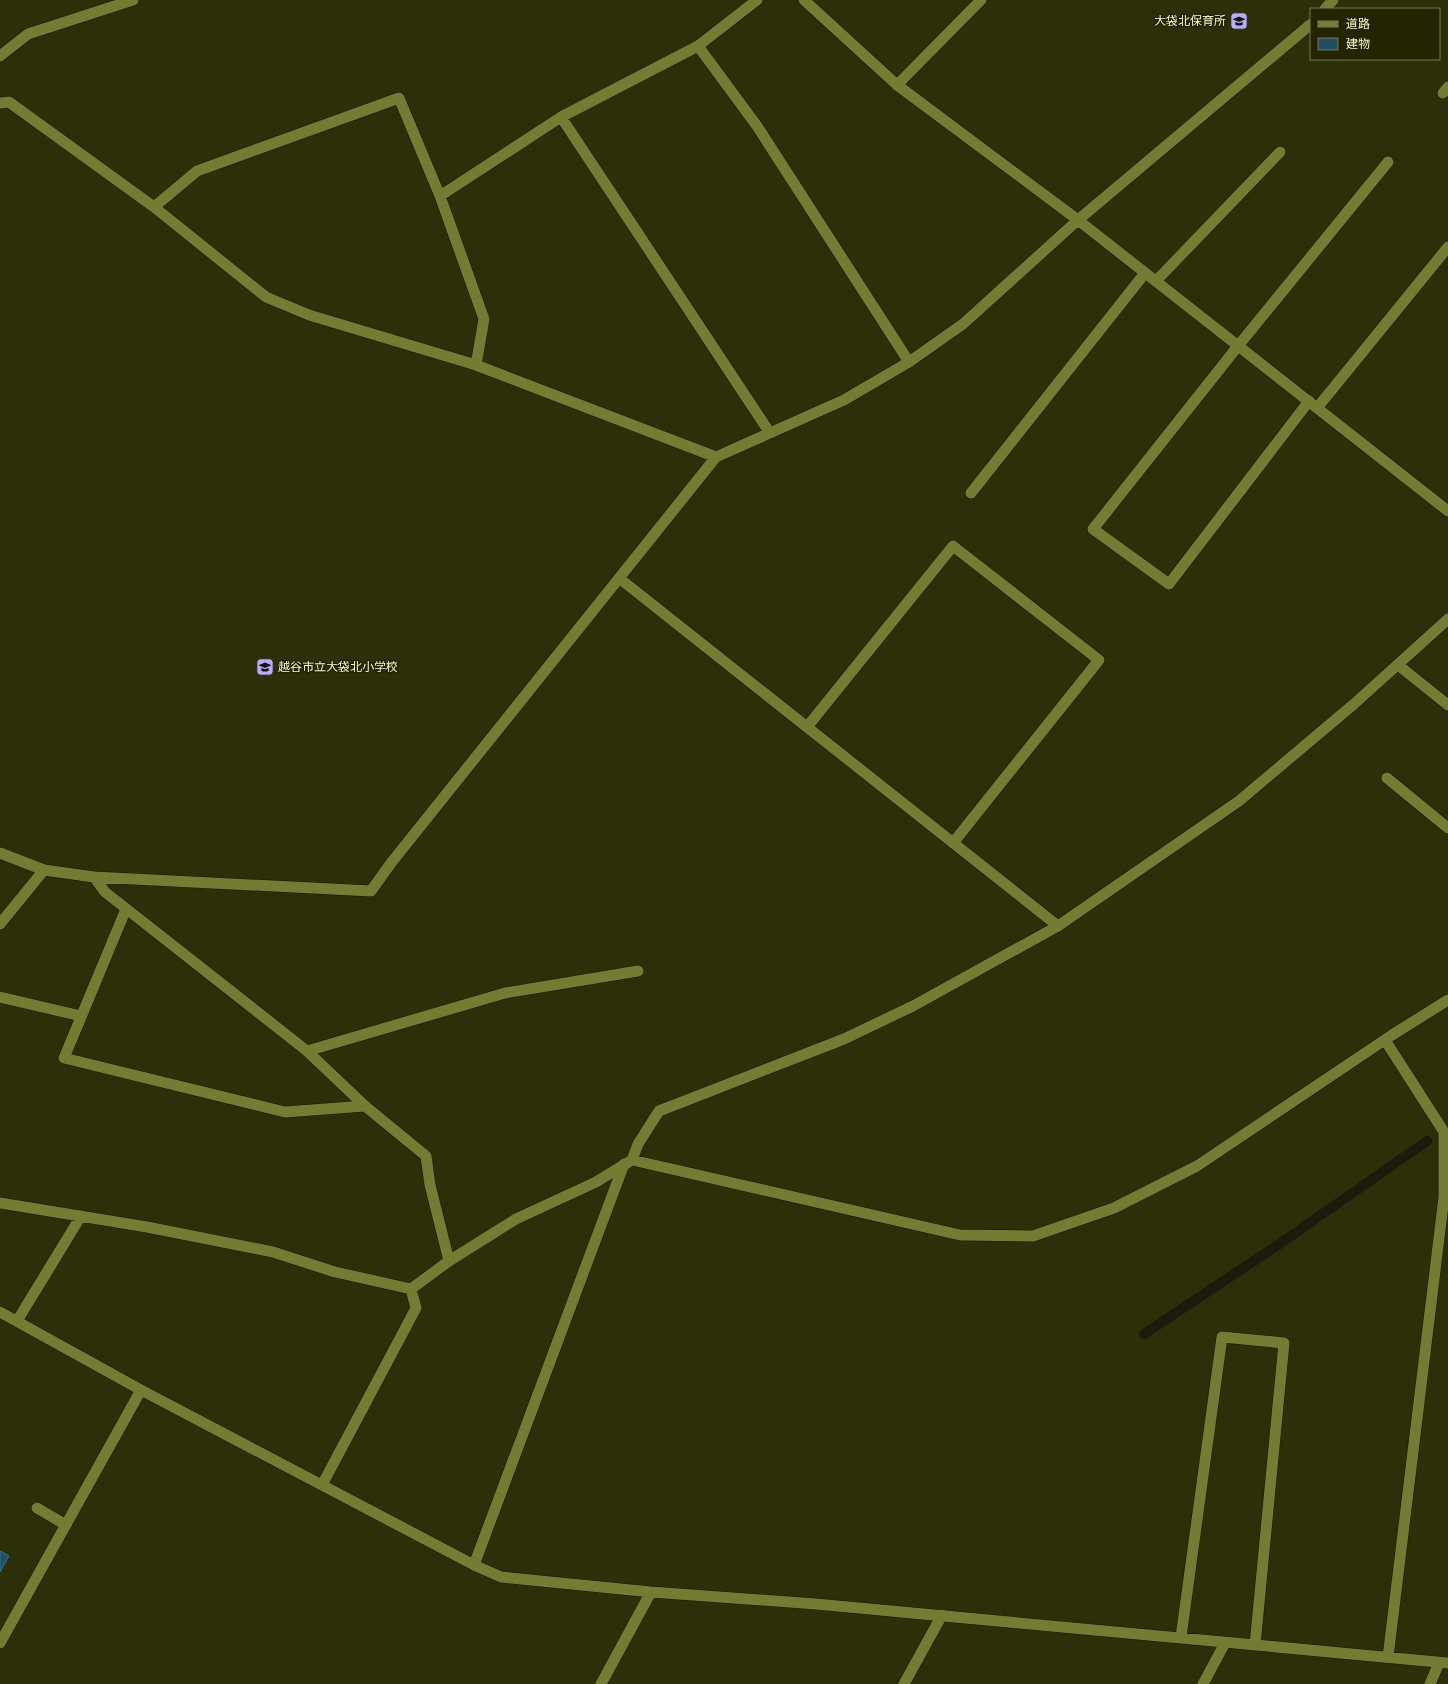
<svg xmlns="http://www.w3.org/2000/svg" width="1448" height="1684" viewBox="0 0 1448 1684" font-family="Ubuntu,'Noto Sans JP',sans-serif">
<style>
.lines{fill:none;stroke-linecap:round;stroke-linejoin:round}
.stream{stroke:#1a1b0b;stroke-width:10}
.building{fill:#254d61;stroke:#27779c}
.service-casing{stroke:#151702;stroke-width:12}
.minor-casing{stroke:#151702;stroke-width:12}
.tertiary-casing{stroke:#151702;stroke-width:12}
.service{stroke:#767b34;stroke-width:11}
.minor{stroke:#767b34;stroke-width:11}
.tertiary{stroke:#767b34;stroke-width:11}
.labels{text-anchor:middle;stroke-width:3;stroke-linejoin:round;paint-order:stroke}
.poi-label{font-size:12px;fill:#f3f7d3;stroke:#242500;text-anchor:end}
</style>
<rect width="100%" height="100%" fill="#2d2f09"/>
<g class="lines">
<!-- stream -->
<path class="stream" d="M1144 1334 1278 1245 1427 1141"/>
</g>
<!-- building -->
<path class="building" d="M0 1551 9 1556 0 1572Z"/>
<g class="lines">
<defs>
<path id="service" d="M698 46 757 126 909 362
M897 85 981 0
M1443 93 1448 87
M1156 281 1280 152
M1309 401 1169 584 1093 529 1238 346 1388 162
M1317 408 1448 247
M971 493 1145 273
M807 727 953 546 1099 660 953 843
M1387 778 1448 828
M126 909 64 1058 285 1112 365 1106
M0 997 81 1016
M307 1051 505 993 638 971
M37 1508 66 1525
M474 1565 624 1164
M1430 1684 1439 1663"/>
<path id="minor" d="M804 0 897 85 1078 220 1448 511
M1325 9 1333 0
M0 56 28 34 133 0
M0 103 9 102 154 207 266 297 309 315 476 365 716 457
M561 117 770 433
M440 196 561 117 698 46 757 0
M154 207 197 171 399 98 440 196 484 319 476 365
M619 578 1058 926
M1398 665 1448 705
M0 853 44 870 94 877 371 891 391 863 716 457 844 400 909 362 963 324 1078 220 1311 24
M94 877 105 892 307 1051 365 1106 426 1156 430 1185 449 1261
M0 924 44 870
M1385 1040 1444 1132V1197L1388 1657
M632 1160 638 1144 659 1111 844 1039 913 1006 1058 926 1239 801 1354 704 1448 619
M0 1203 147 1227 273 1252 335 1272 411 1289 449 1261 516 1219 596 1182 632 1160 960 1235 1033 1236 1114 1208 1197 1166 1392 1035 1448 1000
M0 1312 141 1390 474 1565 501 1577 651 1592 816 1604 1448 1663
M17 1321 81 1216
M322 1485 416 1308 411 1289
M1181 1637 1222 1337 1284 1343 1255 1645
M601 1684 651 1592
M1203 1684 1225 1643"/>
<path id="tertiary" d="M0 1643 141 1390
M904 1684 942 1615"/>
</defs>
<!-- service casing -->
<use href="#service" class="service-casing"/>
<!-- minor casing -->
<use href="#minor" class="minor-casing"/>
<!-- tertiary casing -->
<use href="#tertiary" class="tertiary-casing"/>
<!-- service -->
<use href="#service" class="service"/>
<!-- minor -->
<use href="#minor" class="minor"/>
<!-- tertiary -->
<use href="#tertiary" class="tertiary"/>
</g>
<!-- icons -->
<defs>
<symbol id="school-square" viewBox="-11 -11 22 22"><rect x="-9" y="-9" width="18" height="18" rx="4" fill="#b9abf7" stroke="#242500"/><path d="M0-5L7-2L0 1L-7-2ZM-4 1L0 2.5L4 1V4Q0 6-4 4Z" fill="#111"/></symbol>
</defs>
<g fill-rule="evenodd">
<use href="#school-square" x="1229" y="11" width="20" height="20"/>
<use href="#school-square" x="255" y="657" width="20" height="20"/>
</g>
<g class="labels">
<!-- poi labels -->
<g class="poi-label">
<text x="1226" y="25">大袋北保育所</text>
<text x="278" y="671" text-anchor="start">越谷市立大袋北小学校</text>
</g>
</g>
<!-- legend -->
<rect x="1310" y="8" width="130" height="52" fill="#242500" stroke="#777954"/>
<rect x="1318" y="21" width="20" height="6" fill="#767b34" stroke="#777954"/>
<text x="1346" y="28" font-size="12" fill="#f3f7d3">道路</text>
<rect x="1318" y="38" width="20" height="12" fill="#254d61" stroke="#777954"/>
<text x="1346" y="48" font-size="12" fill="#f3f7d3">建物</text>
</svg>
